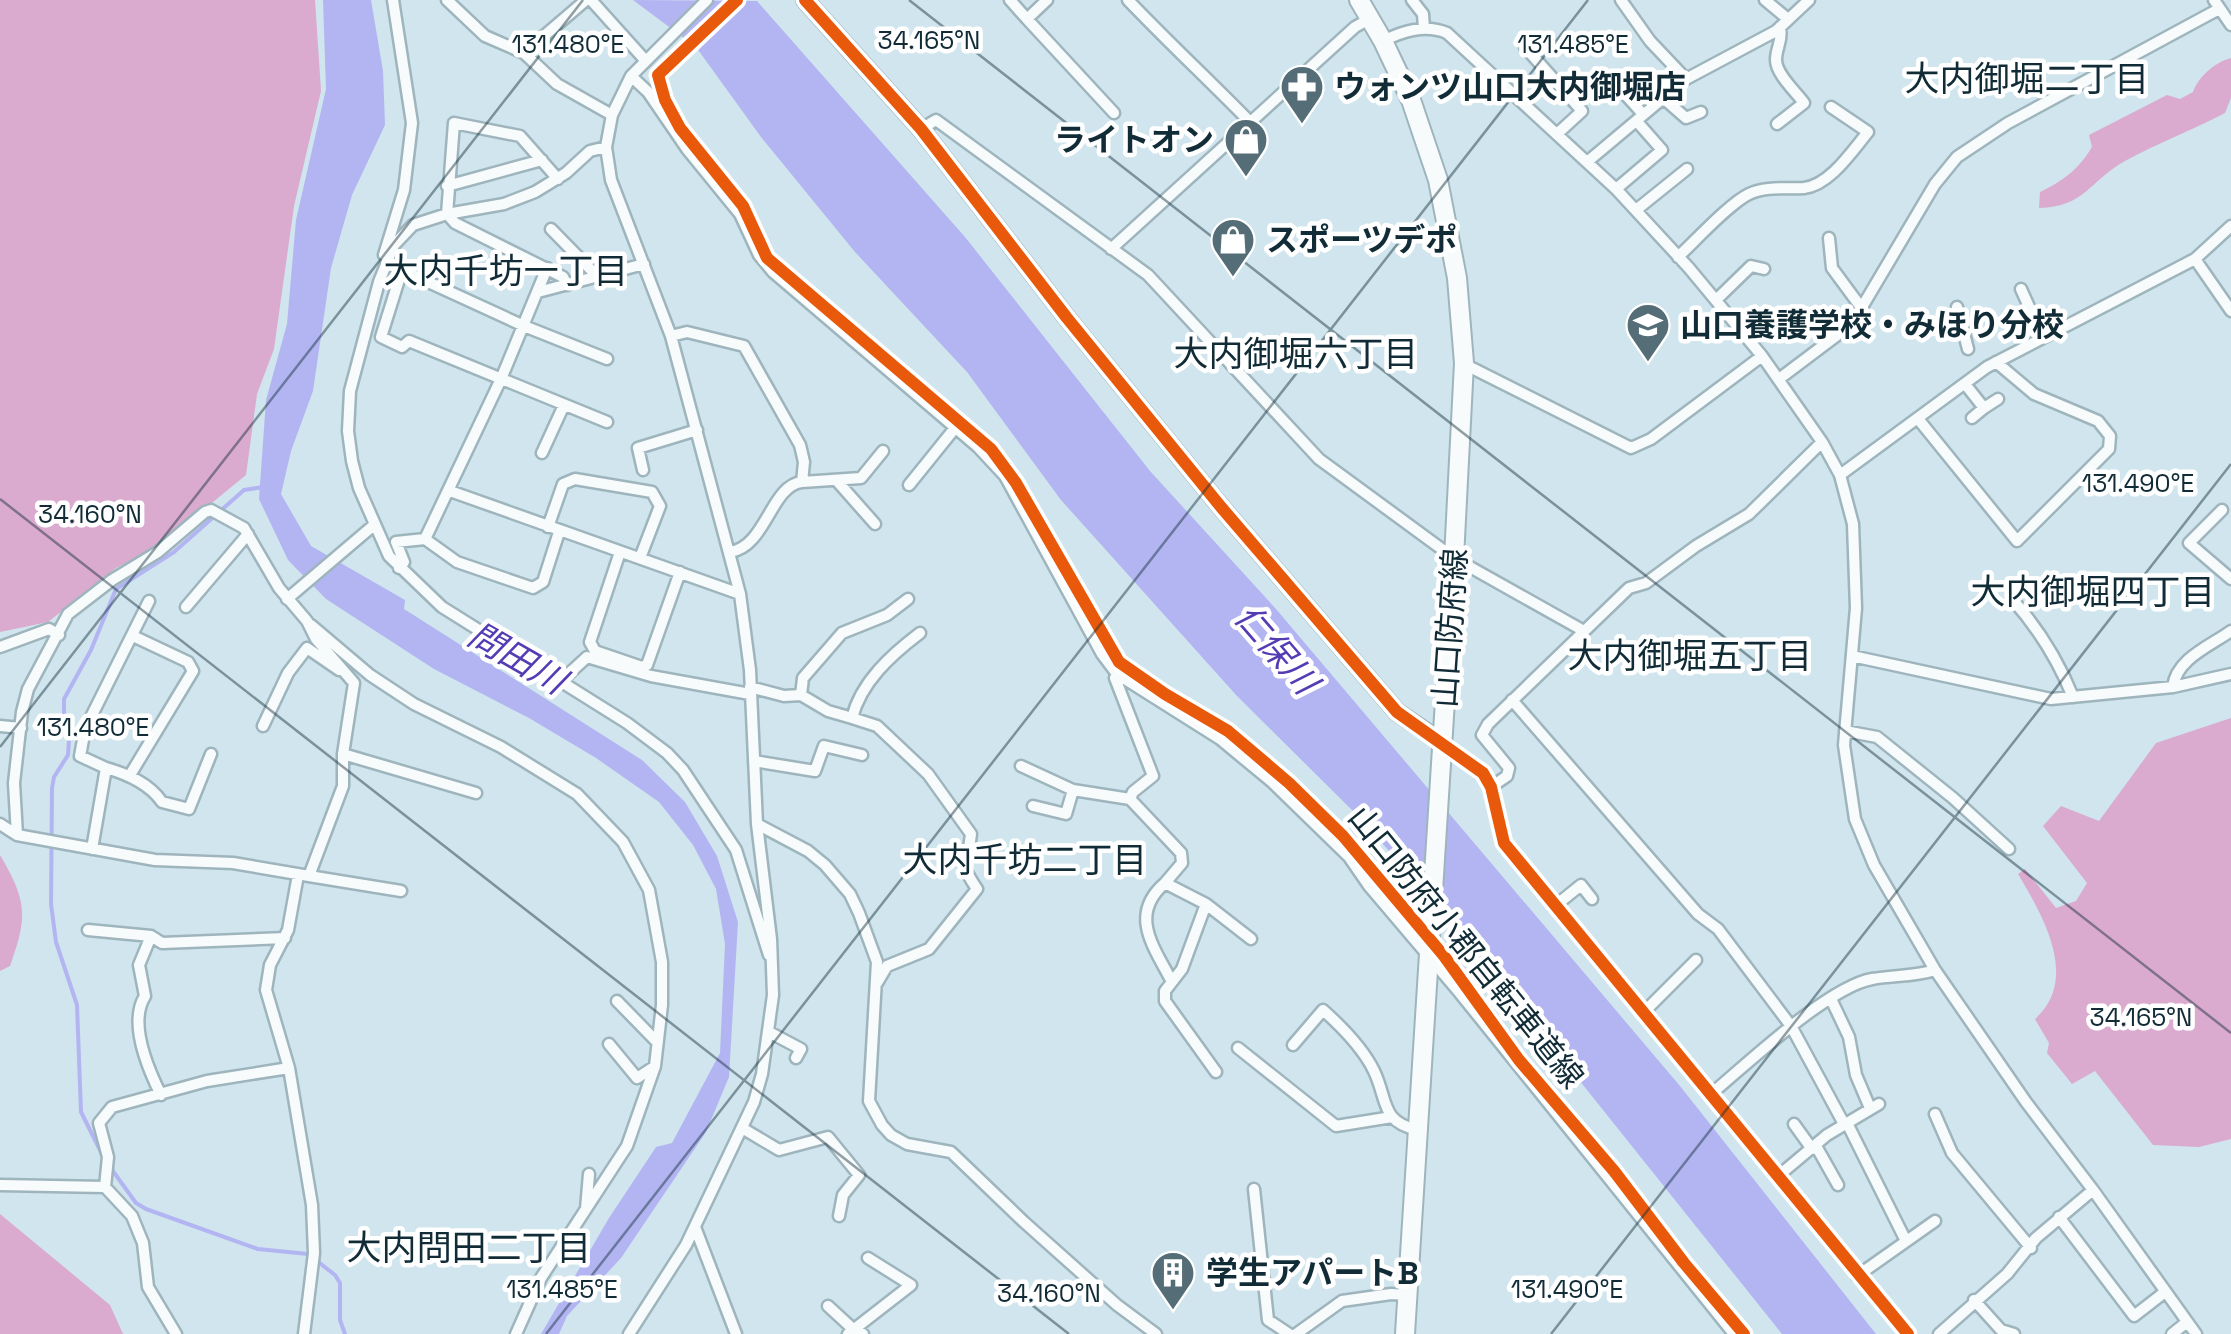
<svg xmlns="http://www.w3.org/2000/svg" width="2231" height="1334" viewBox="0 0 2231 1334" font-family="'Space Grotesk','Noto Sans JP',sans-serif">
<style>
.forest{fill:#daaacf}
.water{fill:#b3b5f2}
.lines{fill:none;stroke-linecap:round;stroke-linejoin:round}
.stream{stroke:#b3b5f2;stroke-width:4}
.street-casing{stroke:#9eb5bd;stroke-width:15}
.secondary-casing{stroke:#9eb5bd;stroke-width:20}
.primary-casing{stroke:#9eb5bd;stroke-width:22}
.street{stroke:#f8fbfc;stroke-width:10}
.secondary{stroke:#f8fbfc;stroke-width:15}
.primary{stroke:#f8fbfc;stroke-width:18}
.cycleway-casing{stroke:#fff;stroke-width:19}
.cycleway{stroke:#e8590c;stroke-width:12}
.ticks{fill:none;stroke:#112c37;stroke-width:2.5;stroke-opacity:0.45}
.labels{text-anchor:middle;stroke-width:9;stroke-linejoin:round;paint-order:stroke}
.poi-label{font-size:32px;font-weight:bold;fill:#112c37;stroke:#fff;text-anchor:start}
.street-label{font-size:32px;fill:#112c37;stroke:#fff}
.neighbourhood-label{font-size:35px;fill:#112c37;stroke:#fff}
.water-label{font-size:35px;font-style:italic;fill:#543db4;stroke:#fff}
.ticks-label{font-size:25px;text-anchor:middle;fill:#112c37;stroke:#fff;stroke-width:9;stroke-linejoin:round;paint-order:stroke}
</style>
<rect width="100%" height="100%" fill="#d0e5ed"/>
<!-- forest -->
<path class="forest" d="M0 0H315L321 91 294 206 274 349 257 394 246 475 158 547 116 568 48 622 0 632Z
M2231 58V98L2225 113C2192 130 2158 143 2125 161 2089 181 2085 207 2039 208L2040 192C2063 181 2079 169 2092 147L2089 135 2167 95 2180 99 2193 92C2198 77 2215 62 2231 58Z
M2231 718V1139L2199 1147 2153 1145 2095 1071 2072 1084 2047 1053 2049 1043 2035 1019C2080 979 2043 916 2018 874L2025 869 2056 908 2076 901 2087 883 2043 826 2061 806 2099 821 2156 743Z
M0 855C27 901 28 916 10 966L0 971Z
M0 1214 110 1305 123 1334H0Z"/>
<!-- water -->
<path class="water" d="M323 0H371L383 71 385 125 352 195 331 268 313 391 291 451 281 494 311 546 405 600 404 609 642 760 685 802 717 856 738 922 729 1077 706 1132 621 1258 567 1316 559 1334H541L609 1218 656 1147 672 1143 720 1053 725 944 716 889 693 845 659 802 596 758 529 718 434 669 326 599 288 560 259 499 266 400 287 324 296 220 326 89Z
M633 0 757 1 965 237 1150 471 1276 609 1680 1086 1876 1334H1782L1464 936 1359 817 1237 696 1061 500 967 372 855 252 761 137 696 47Z"/>
<g class="lines">
<!-- stream -->
<path class="stream" d="M105 1160 81 1112 77 1005 56 942 51 904 52 788 54 777 68 755 70 725 64 713V699L91 650 116 589 174 552 244 490 263 487
M110 1167 136 1203 146 1209 258 1249 308 1254 335 1275 340 1283V1320L345 1334"/>
<defs>
<path id="street" d="M447 0 485 36 524 53 557 84 612 115
M591 0 645 60
M1010 0 1027 19 1047 0
M1128 0C1168 42 1210 81 1251 123
M1412 0 1423 14 1424 29
M1621 0 1650 41 1686 79
M1765 0 1788 19
M2214 0 2231 25
M1027 19 1114 113
M1383 41C1403 31 1425 24 1447 33L1616 189 1689 268 1762 356 1822 442 1840 475 1853 524 1856 608 1844 745 1855 819 1874 865 1935 970 2026 1102 2093 1190 2196 1334
M1525 47 1582 111 1557 134
M524 53 586 0
M631 76 648 92 687 149 740 214 759 255 773 272 978 447 1005 476 1102 654 1117 674 1220 739 1272 782 1349 857 1369 886 1459 992 1734 1334
M1615 83 1642 113
M1662 97 1686 118 1701 112
M1777 124 1804 103C1796 92 1776 74 1776 60 1776 47 1783 41 1780 27
M921 129 936 120 1148 275 1319 459 1454 558 1584 631
M606 147 590 151 566 173 535 192 504 204 447 214 413 225 394 245 379 282 350 391 348 431 352 461 359 488 389 556 442 607 627 723 667 753 683 770 736 850 769 955
M1587 162 1686 79 1776 31 1809 0
M558 179 520 136 454 123 447 214 455 223 563 277 567 285
M447 186 542 160
M1616 189 1662 150 1640 125
M1636 210 1687 169
M551 229 597 276
M1829 238 1832 268 1863 310
M1111 249 1355 27 1371 18
M384 255 404 190 412 123 393 0
M1678 257C1695 241 1730 203 1749 194 1766 186 1786 189 1804 188 1830 185 1852 151 1868 132L1831 107
M2195 259 2231 311
M547 268 501 379 425 539 457 562 533 588 543 582 559 532
M2021 289 2043 338
M538 292 644 264
M1716 300 1751 266 1764 269
M1957 307 1968 349
M671 336 687 332 744 346 800 445 804 462 802 482C771 485 766 547 730 552
M607 359 524 326 402 270 381 337 402 347 409 341 607 422
M1464 364 1631 448 1651 439 1762 356
M1779 379 1852 324 1935 184 1957 157 2008 123 2219 9
M1965 384 1984 408 1998 399
M1972 418 1984 408
M1919 420 2017 541 2109 449 2110 436 2098 421 2034 394 1996 362
M542 453 564 405
M643 470 638 448 697 430
M1840 475 1987 367 2195 259 2231 226
M837 481 875 524
M802 482 861 478 883 451
M909 485 955 428
M450 491 740 594
M2222 510 2189 543 2231 579
M548 527 563 484 575 479 652 492 660 506 640 558
M620 552 590 642 595 651 642 667 647 665 680 572
M399 568 404 562 396 542 425 539
M287 599 374 525
M2012 599C2039 629 2058 660 2073 697
M186 607 248 534
M311 625 370 675 414 704 501 747 577 794 623 842 649 890 662 962V1005L655 1066 627 1146 541 1278 516 1334
M0 647 49 629 59 635
M1852 656 2051 699 2173 687 2231 674
M561 681 587 657 651 676 750 694
M750 687 784 696 801 695 828 711 852 718C861 682 891 655 920 633
M2173 687C2176 659 2210 646 2231 631
M801 695 803 678 842 633 887 615 908 599
M1512 700 1698 914 1718 929 1791 1026 1844 1124
M852 718 877 726 928 774 971 834C969 864 955 857 977 889L929 949 887 966 877 983
M0 726 21 728
M263 726 288 673 307 648 339 670
M1845 731 1877 737 1953 798 2009 849
M1443 743 1483 773 1491 787 1504 843 1908 1334
M343 754 476 793
M754 761 815 771 824 746 862 755
M1021 766 1073 790 1130 799 1133 792 1153 776 1115 678 1117 674
M106 768C127 774 149 783 162 802L189 809 211 754
M130 775 193 671 188 662 133 636
M1491 787 1507 776 1509 768 1482 735 1488 724 1629 588 1646 583 1696 546 1749 514 1822 442
M1130 799 1181 853 1182 863 1165 883 1206 904 1251 939
M1033 806 1066 814 1073 790
M0 824 17 835 155 860 233 863 309 876 343 786V754L354 683 316 639 307 621 279 588 244 528 211 510 205 512 158 552 112 580 68 614 28 689 22 712 14 783 17 835
M757 824 808 851 825 865 850 894 859 913 877 962 869 1101 882 1125 891 1135 907 1144 951 1152 1024 1222 1117 1305 1156 1334
M92 849 106 768 80 756 85 729 149 601
M298 875 288 930 270 965 266 990 289 1068 312 1205 314 1253 304 1334
M309 876 401 891
M1165 883C1128 915 1154 947 1172 982
M1206 904 1182 969 1165 991V1001L1216 1072
M1555 906 1581 885 1592 899
M88 930 151 936 162 943 285 938
M151 936 139 965 145 996C128 1023 148 1069 161 1095
M1831 999 1849 1037 1856 1075 1870 1108
M617 1001 657 1042
M1644 1012 1696 960
M769 1032 801 1049 796 1058
M609 1044 637 1078 654 1067
M1293 1045 1323 1010C1342 1027 1363 1048 1374 1071 1388 1100 1380 1122 1418 1130
M1238 1048 1336 1126 1392 1117
M1711 1094C1747 1064 1828 987 1872 979 1894 975 1913 977 1935 970
M1935 1114 1952 1153 2031 1248
M1847 1123 1906 1241
M1794 1124 1812 1149
M742 1128 779 1150 828 1137 859 1175 843 1195 839 1216
M1816 1146 1838 1185
M1777 1177 1827 1135 1879 1104
M0 1185 105 1187 132 1216 143 1243 148 1287 176 1334
M105 1187 108 1157 99 1123 112 1107 207 1081 289 1068
M1254 1189 1268 1320 1289 1334
M586 1209 589 1174
M2059 1217 2134 1316 2165 1292
M695 1227 736 1334
M1857 1276 1935 1221
M1974 1300 2001 1330 2014 1334
M828 1306 853 1329 863 1334
M629 1334 686 1245 754 1102 762 1074 773 995 771 939 757 824 750 670 740 594 671 336 611 180 606 147 612 115 631 76 707 0
M848 1334 911 1285 868 1258
M1296 1334 1342 1301 1391 1294 1407 1295
M1939 1334 2007 1274 2036 1238 2093 1190
M2172 1334 2187 1322"/>
<path id="secondary" d="M805 0 921 129 1067 318 1221 507 1397 712 1443 743"/>
<path id="primary" d="M1359 0 1383 41 1411 100 1438 180 1457 278 1464 363 1454 558 1405 1334"/>
</defs>
<!-- street casing -->
<use href="#street" class="street-casing"/>
<!-- secondary casing -->
<use href="#secondary" class="secondary-casing"/>
<!-- primary casing -->
<use href="#primary" class="primary-casing"/>
<!-- street -->
<use href="#street" class="street"/>
<!-- secondary -->
<use href="#secondary" class="secondary"/>
<!-- primary -->
<use href="#primary" class="primary"/>
<defs>
<path id="cycleway" d="M737 0 658 75 665 100 680 128 743 206 767 258 991 449 1016 483 1119 662 1165 694 1228 731 1289 783 1343 836 1444 956 1519 1060 1614 1171 1684 1263 1744 1334
M805 0 921 129 1067 318 1221 507 1397 712 1483 773 1491 787 1504 843 1908 1334"/>
</defs>
<!-- cycleway casing -->
<use href="#cycleway" class="cycleway-casing"/>
<!-- cycleway -->
<use href="#cycleway" class="cycleway"/>
</g>
<!-- ticks -->
<path class="ticks" d="M909 0 2231 1033M0 499 1069 1334M0 747 583 0M546 1334 1588 0M1551 1334 2231 464"/>
<!-- icons -->
<defs>
<symbol id="pharmacy-pin" viewBox="-11 -11 22 30"><path d="M0 17L-7.5 6A9.5 9.5 0 1 1 7.5 6Z" fill="#546d77" stroke="#fff"/><path d="M-2-6h4v4h4v4h-4v4h-4v-4h-4v-4h4Z" fill="#fff"/></symbol>
<symbol id="shop-pin" viewBox="-11 -11 22 30"><path d="M0 17L-7.5 6A9.5 9.5 0 1 1 7.5 6Z" fill="#546d77" stroke="#fff"/><path d="M-5-2.5h2.3a2.7 3.5 0 0 1 5.4 0H5L5.5 6h-11ZM-1.5-2.5h3a1.5 2.3 0 0 0-3 0Z" fill="#fff"/></symbol>
<symbol id="school-pin" viewBox="-11 -11 22 30"><path d="M0 17L-7.5 6A9.5 9.5 0 1 1 7.5 6Z" fill="#546d77" stroke="#fff"/><path d="M0-5L7-2L0 1L-7-2ZM-4 1L0 2.5L4 1V4Q0 6-4 4Z" fill="#fff"/></symbol>
<symbol id="building-pin" viewBox="-11 -11 22 30"><path d="M0 17L-7.5 6A9.5 9.5 0 1 1 7.5 6Z" fill="#546d77" stroke="#fff"/><path d="M-4-6H4V6H1V3H-1V6H-4ZM-2.5-4.3h1.7v1.8h-1.7ZM.8-4.3h1.7v1.8H.8ZM-2.5-1h1.7V.8h-1.7ZM.8-1h1.7V.8H.8Z" fill="#fff"/></symbol>
</defs>
<g fill-rule="evenodd">
<use href="#pharmacy-pin" x="1277" y="62" width="50" height="68"/>
<use href="#shop-pin" x="1221" y="115" width="50" height="68"/>
<use href="#shop-pin" x="1208" y="215" width="50" height="68"/>
<use href="#school-pin" x="1623" y="300" width="50" height="68"/>
<use href="#building-pin" x="1148" y="1248" width="50" height="68"/>
</g>
<g class="labels">
<!-- poi labels -->
<g class="poi-label">
<text x="1334" y="98">ウォンツ山口大内御堀店</text>
<text x="1214" y="151" text-anchor="end">ライトオン</text>
<text x="1266" y="251">スポーツデポ</text>
<text x="1680" y="336">山口養護学校・みほり分校</text>
<text x="1206" y="1284">学生アパートB</text>
</g>
<!-- street labels -->
<g class="street-label">
<text transform="translate(1450 628) rotate(-86)" y="11">山口防府線</text>
<text transform="translate(1466 947) rotate(51)" y="11">山口防府小郡自転車道線</text>
</g>
<!-- neighbourhood labels -->
<g class="neighbourhood-label">
<text x="2027" y="91">大内御堀二丁目</text>
<text x="506" y="283">大内千坊一丁目</text>
<text x="1296" y="366">大内御堀六丁目</text>
<text x="2093" y="604">大内御堀四丁目</text>
<text x="1690" y="668">大内御堀五丁目</text>
<text x="1025" y="872">大内千坊二丁目</text>
<text x="469" y="1260">大内問田二丁目</text>
</g>
<!-- water labels -->
<g class="water-label">
<text transform="translate(1276 649) rotate(49)" y="12">仁保川</text>
<text transform="translate(517 658) rotate(30)" y="12">問田川</text>
</g>
</g>
<g class="ticks-label">
<text x="929" y="49">34.165°N</text>
<text x="568" y="53">131.480°E</text>
<text x="1573" y="53">131.485°E</text>
<text x="2138" y="492">131.490°E</text>
<text x="90" y="523">34.160°N</text>
<text x="93" y="736">131.480°E</text>
<text x="2141" y="1026">34.165°N</text>
<text x="562" y="1298">131.485°E</text>
<text x="1567" y="1298">131.490°E</text>
<text x="1049" y="1302">34.160°N</text>
</g>
</svg>
